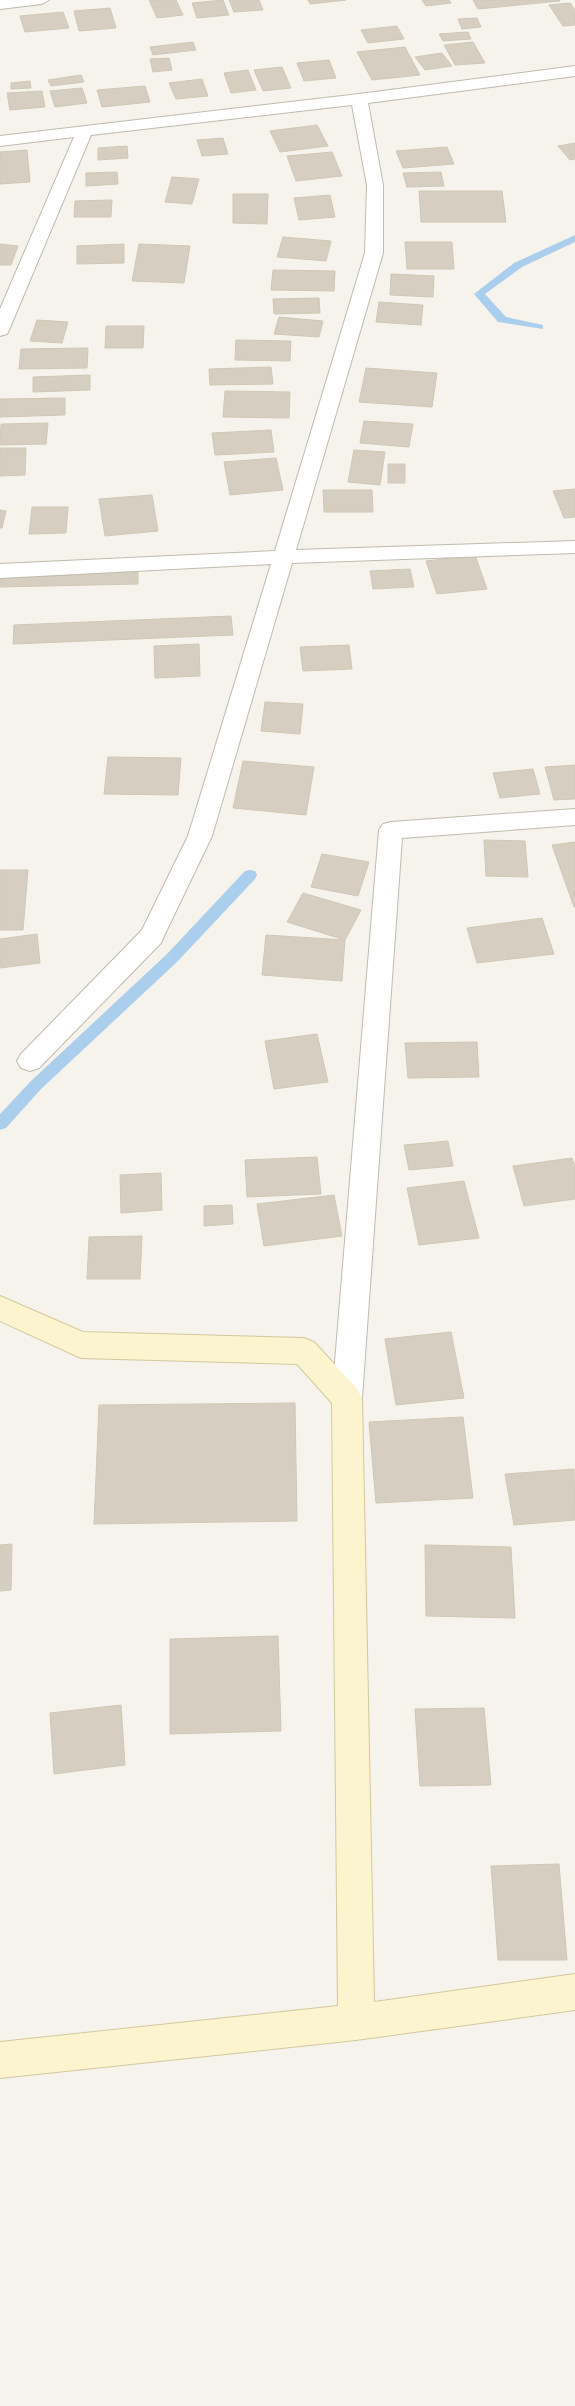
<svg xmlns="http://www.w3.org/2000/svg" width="575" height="2406" viewBox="0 0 575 2406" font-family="Ubuntu,sans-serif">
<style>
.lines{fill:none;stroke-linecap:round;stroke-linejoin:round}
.stream{fill:#acceed;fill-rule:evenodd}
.building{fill:#d6cfc1;stroke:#d0c8b5}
.street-casing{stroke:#c0bbae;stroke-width:2}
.secondary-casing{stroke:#d2c89e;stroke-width:2}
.street{fill:#fff;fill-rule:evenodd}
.secondary{fill:#fcf4ce;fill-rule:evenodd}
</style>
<rect width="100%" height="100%" fill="#f5f3eb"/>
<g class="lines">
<!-- stream -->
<path class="stream" d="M575 235V242L522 267 485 294 506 317 543 325V329L498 322 474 294 514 263Z
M250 870 255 871 257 875 255 879 177 962 41 1089 6 1128 0 1130V1114L31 1081 167 954 245 871Z"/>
</g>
<!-- building -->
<path class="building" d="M149 0H176L183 15 157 18Z
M223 0 229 15 197 18 192 3Z
M229 0H259L263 10 234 12Z
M308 0H346L310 4Z
M422 0H449L451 3 426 6Z
M473 0H559L560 1 478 9Z
M570 3 575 10V25L563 26 549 5Z
M110 8 116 28 79 31 74 11Z
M63 12 69 28 25 32 20 16Z
M477 18 481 27 462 29 458 19Z
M397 26 404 39 368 43 361 30Z
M468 32 471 39 443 41 439 34Z
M193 42 196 50 153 55 150 47Z
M473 42 485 63 455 65 444 45Z
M405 47 420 75 372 80 357 52Z
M442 53 452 66 425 70 415 57Z
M169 58 172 70 153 72 150 59Z
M329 60 336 78 304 81 297 63Z
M282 67 291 88 263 91 254 70Z
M248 70 256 90 231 93 224 73Z
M81 75 84 82 51 86 48 80Z
M202 79 208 96 176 99 169 83Z
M30 81 31 88 11 89V83Z
M145 86 150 102 102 107 97 90Z
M82 88 87 103 55 107 50 91Z
M42 91 45 107 10 110 7 93Z
M317 125 328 146 280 152 270 131Z
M223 138 228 154 202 156 197 140Z
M575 143V159L570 160 558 146Z
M127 146 128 158 98 160V148Z
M447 147 454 164 403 168 396 151Z
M27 150 30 182 0 184V152Z
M332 152 342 176 296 181 287 156Z
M117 172 118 184 86 186V173Z
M441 172 444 186 407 187 403 173Z
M172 177 199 179 192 204 165 202Z
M419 191H502L506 222H421Z
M233 194H268L267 224 233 223Z
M330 195 335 217 299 220 294 198Z
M112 200 111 217H74L75 201Z
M283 237 331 241 326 261 277 257Z
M405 242H452L454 269H407Z
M0 244 18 246 11 265H0Z
M124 244V263L77 264V246Z
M139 244 190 246 184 283 132 281Z
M273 270 335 271 334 291 271 290Z
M391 274 434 276 433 297 390 295Z
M319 298 320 313 274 314 273 299Z
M379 302 423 305 421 325 376 322Z
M279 317 323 321 319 337 274 334Z
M37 320 68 322 62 343 30 341Z
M106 326H144L143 348H105Z
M236 340 291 341 290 361 235 360Z
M88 348 87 368 19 369 21 349Z
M271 367 273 384 210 385 209 369Z
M366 368 437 373 432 407 359 402Z
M90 375V390L33 392V377Z
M225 391 290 392 289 418 223 417Z
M65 398V415L0 417V399Z
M364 421 413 424 409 447 360 443Z
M48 423 46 444 0 445 1 424Z
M271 430 274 452 215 455 212 433Z
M0 448H26L25 475 0 476Z
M354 450 385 452 380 485 348 482Z
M276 458 283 490 230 495 224 462Z
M388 464H405V483H388Z
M575 489V517L564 518 553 491Z
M323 490H372L373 512H324Z
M152 495 158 531 105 536 99 499Z
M32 507H68L66 533 29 534Z
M0 510 6 511 2 528H0Z
M475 555 487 589 437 594 426 561Z
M138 568V584L0 587V571Z
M410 569 414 587 373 589 370 571Z
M231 616 233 635 13 644 14 625Z
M199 644 200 676 155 678 154 646Z
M349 645 352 669 303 671 300 647Z
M265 702 303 704 300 734 261 731Z
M108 757 181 758 178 795 104 794Z
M243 761 314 767 306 815 233 808Z
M575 765V799L554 800 545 767Z
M533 769 540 794 500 798 493 773Z
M484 840 525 841 528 877 486 876Z
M575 842V907H574L552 845Z
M322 854 369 862 358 896 311 887Z
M0 870H28L23 930H0Z
M303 893 361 910 345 940 287 922Z
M542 918 554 954 477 963 467 928Z
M37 934 40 963 0 968V939Z
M266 935 345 940 342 981 262 975Z
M317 1034 328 1082 274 1089 265 1041Z
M477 1042 479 1077 408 1078 405 1043Z
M448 1141 453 1166 409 1170 404 1145Z
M317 1157 321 1194 247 1197 245 1160Z
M572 1158 575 1167V1199L524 1206 513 1166Z
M161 1173 162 1210 121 1213 120 1175Z
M464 1181 479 1238 419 1245 407 1188Z
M334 1195 342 1236 264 1246 257 1204Z
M232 1205 233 1224 204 1226V1206Z
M142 1236 140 1279H87L89 1237Z
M451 1332 464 1398 396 1405 385 1339Z
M295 1403 297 1521 94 1524 99 1405Z
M463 1417 473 1498 376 1503 369 1422Z
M574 1469 575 1520 514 1525 505 1474Z
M12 1544 11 1590 0 1591V1545Z
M425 1545 511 1547 515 1618 426 1616Z
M278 1636 281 1731 170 1734V1639Z
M121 1705 125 1765 54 1774 50 1713Z
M484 1708 491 1785 420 1786 415 1709Z
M559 1864 567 1960H498L491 1866Z"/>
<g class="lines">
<defs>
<path id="street" d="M0 0H49L42 4 0 9Z
M575 66V76L368 103 383 185V253L296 550 575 541V553L292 563 212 836 164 936 161 943 39 1068 30 1071 21 1068 17 1061 21 1054 142 930 188 836 271 564 0 578V564L275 551 365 253 367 185 352 105 91 135 9 330 7 334 0 336V309L74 137 0 146V136L359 94Z
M575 809V825L402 838 362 1398 357 1407 347 1411 337 1407 332 1398 379 830 383 824 391 822Z"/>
<path id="secondary" d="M0 1296 83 1332 304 1338 314 1342 357 1389 362 1398 374 2002 575 1974V2010L356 2040 0 2078V2042L338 2006 332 1403 297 1364 81 1358 0 1321Z"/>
</defs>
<!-- street casing -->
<use href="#street" class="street-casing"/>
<!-- secondary casing -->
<use href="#secondary" class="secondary-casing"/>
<!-- street -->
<use href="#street" class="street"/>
<!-- secondary -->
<use href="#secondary" class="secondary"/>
</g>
</svg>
